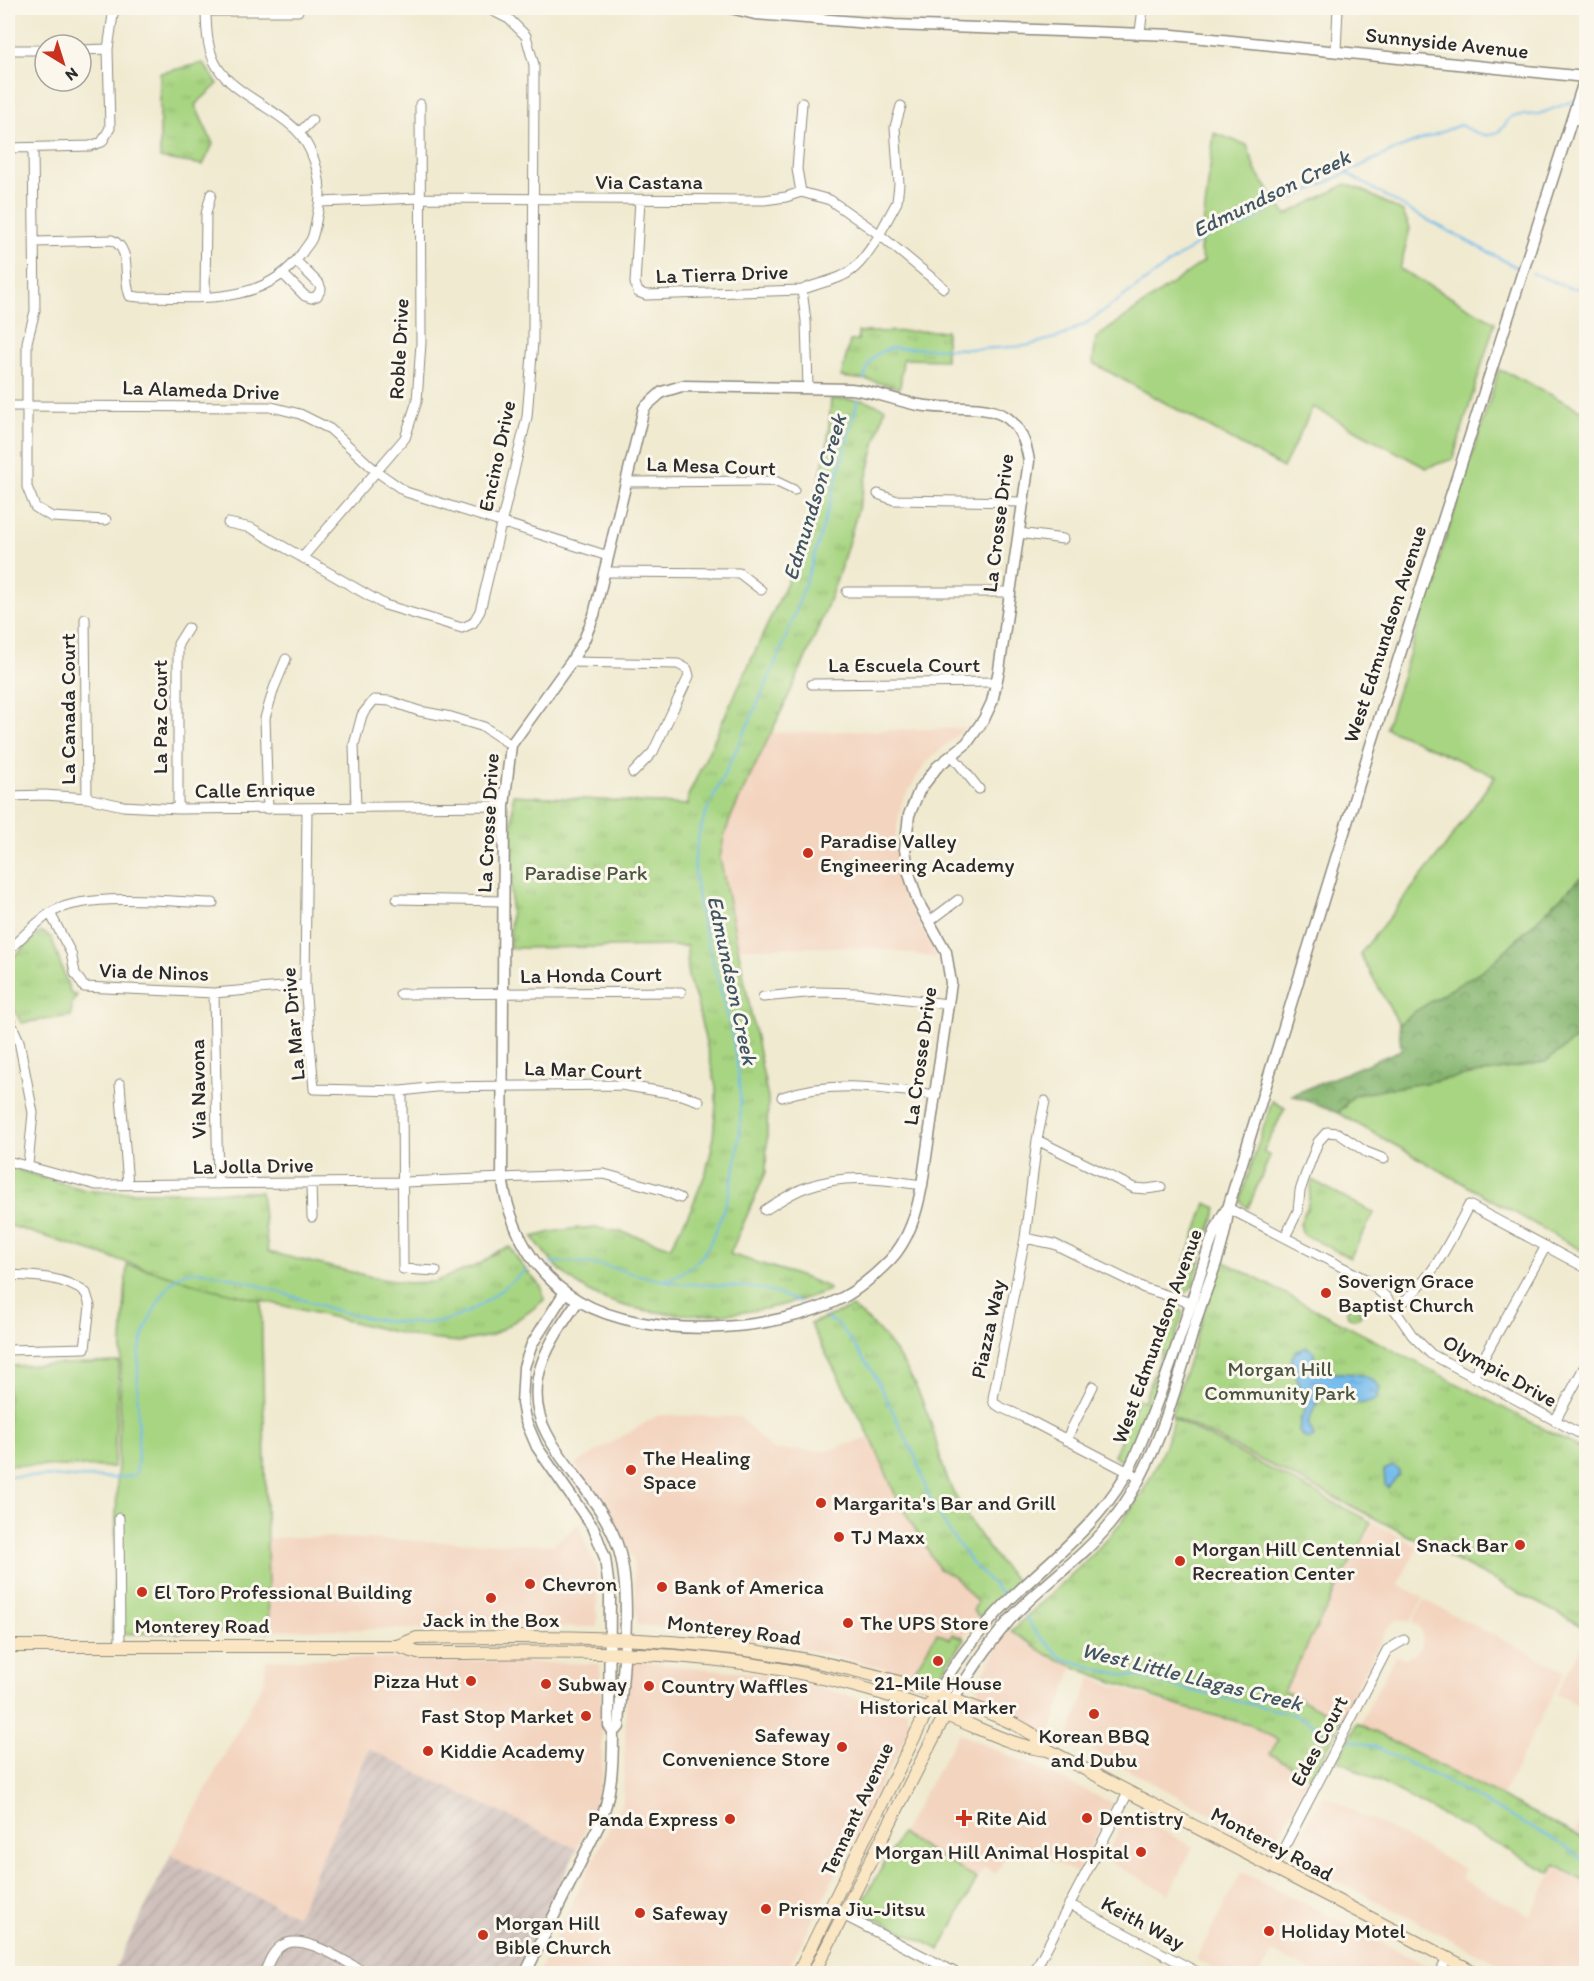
<svg xmlns="http://www.w3.org/2000/svg" width="1594" height="1981" viewBox="0 0 1594 1981" font-family="Itim,sans-serif">
<style>
.built{fill:#f3d4bf}
.industrial{fill:url(#industrial-furrows)}
.grass{fill:#a8d582;stroke:#6a8056;stroke-width:1.5}
.forest{fill:url(#forest-crowns);stroke:#58704e;stroke-width:1.5}
.park{fill:url(#park-tufts);stroke:#6a8056;stroke-width:1.5}
.water{fill:url(#water-ripples);stroke:#50738c;stroke-width:1.5}
.lines{fill:none;stroke-linecap:round;stroke-linejoin:round}
.stream{stroke:#75bbec;stroke-width:2}
.minor-casing{stroke:#8e8a7e;stroke-width:11}
.tertiary-casing{stroke:#8e8a7e;stroke-width:13}
.secondary-casing{stroke:#8e8a7e;stroke-width:14}
.minor{stroke:#fff;stroke-width:9}
.tertiary{stroke:#fff;stroke-width:10}
.secondary{stroke:#fbe6c4;stroke-width:12}
.poi-dot{fill:#c8321e;stroke:#fbf7ec;stroke-width:2}
.labels{text-anchor:middle;stroke-width:6;stroke-linejoin:round;paint-order:stroke}
.street-label{font-size:21px;fill:#2b2b2b;stroke:#fbf7ec}
.poi-label{font-size:21px;fill:#2b2b2b;stroke:#fbf7ec;text-anchor:start}
.park-label{font-size:21px;fill:#4a5641;stroke:#fbf7ec}
.water-label{font-size:22px;font-style:italic;fill:#415665;stroke:#fbf7ec}
</style>
<defs>
<pattern id="industrial-furrows" width="10" height="10" patternUnits="userSpaceOnUse" patternTransform="scale(1.5)"><rect width="10" height="10" fill="#cfc0bb"/><path d="M-1 1l2-2M0 10L10 0M9 11l2-2" fill="none" stroke="#b2a5a1"/></pattern>
<pattern id="forest-crowns" width="20" height="18" patternUnits="userSpaceOnUse" patternTransform="scale(1.5)"><rect width="20" height="18" fill="#86b670"/><path d="M2 6a3 3 0 1 1 6 0M12 15a3 3 0 1 1 6 0" fill="none" stroke="#6e945c"/></pattern>
<pattern id="park-tufts" width="24" height="20" patternUnits="userSpaceOnUse" patternTransform="scale(1.5)"><rect width="24" height="20" fill="#a8d582"/><path d="M3 7l-1-3M5 7V3M7 7l1-3M15 17l-1-3M17 17v-4M19 17l1-3" fill="none" stroke="#91b770"/></pattern>
<pattern id="water-ripples" width="26" height="14" patternUnits="userSpaceOnUse" patternTransform="scale(1.5)"><rect width="26" height="14" fill="#75bbec"/><path d="M2 4q2-2 4 0t4 0M15 11q2-2 4 0t4 0" fill="none" stroke="#6098bf"/></pattern>
</defs>
<rect width="100%" height="100%" fill="#fbf7ec"/>
<filter id="ink" filterUnits="userSpaceOnUse"><feTurbulence type="fractalNoise" baseFrequency=".0167" numOctaves="2"/><feDisplacementMap in="SourceGraphic" scale="12" xChannelSelector="R" yChannelSelector="G"/><feConvolveMatrix kernelMatrix="1 2 1 2 8 2 1 2 1" color-interpolation-filters="sRGB"/></filter>
<filter id="wash" filterUnits="userSpaceOnUse"><feTurbulence type="fractalNoise" baseFrequency=".008" numOctaves="4" result="noise"/><feDisplacementMap in="SourceGraphic" scale="24" xChannelSelector="R" yChannelSelector="G"/><feGaussianBlur stdDeviation="1.35" result="paint"/><feColorMatrix in="noise" values="0 0 0 0 0 0 0 0 0 0 0 0 0 0 0 0 0 1.4 0 .05"/><feComposite in="paint" operator="in"/></filter>
<g filter="url(#wash)">
<rect width="100%" height="100%" fill="#f0ead0"/>
<!-- built -->
<path class="built" d="M965 728 928 761 921 770 902 802 898 822 895 840 899 880 903 894 932 945 936 958 877 948 852 947 738 948 721 872V841L731 811 768 733Z
M659 1415 740 1417 772 1450H830L872 1437 985 1606 933 1680 771 1641 637 1625 633 1560 615 1524 575 1464Z
M1373 1522 1418 1547 1398 1584 1423 1598 1411 1622 1398 1619 1388 1627 1340 1719 1284 1691Z
M578 1524 597 1570V1627L268 1630 267 1538 303 1537 553 1545Z
M1424 1600 1565 1671 1502 1796 1360 1724 1395 1656 1405 1658 1414 1655 1421 1648 1423 1638 1420 1628 1413 1622Z
M1008 1631 1051 1658 1073 1667 1048 1739 981 1698 976 1685Z
M1586 1638V1710L1556 1694Z
M349 1658 600 1664 603 1774 591 1817 576 1849 297 1916 171 1855 265 1679V1660Z
M628 1661 773 1675 906 1711 911 1725 786 1973 537 1974 623 1800Z
M1091 1678 1167 1704 1248 1726 1277 1740 1270 1755 1308 1778 1273 1847 1068 1738Z
M959 1733 1113 1803 1077 1873 1014 1841 996 1874 984 1868 977 1879 901 1834Z
M1324 1795 1465 1869 1460 1878 1530 1915 1556 1868 1586 1884V1973H1516L1293 1858 1291 1851Z
M1586 1810V1838L1575 1832Z
M1133 1815 1193 1847 1169 1894 1104 1859 1127 1817Z
M1242 1872 1426 1965 1428 1973H1315L1272 1952 1260 1973H1223L1196 1959Z"/>
<!-- industrial -->
<path class="industrial" d="M369 1749 577 1849 516 1973 112 1974 171 1855 297 1916Z"/>
<!-- grass -->
<path class="grass" d="M1214 133 1247 145 1256 172 1286 215 1346 184 1362 190 1403 212 1410 228 1400 269 1495 322 1453 459 1426 468 1313 407 1283 468 1093 363 1096 338 1204 261 1200 251 1201 243Z
M1499 370 1511 374 1586 413V873L1489 966 1414 1012 1399 1024 1360 954 1444 848 1495 776 1386 728Z
M1586 1031V1253L1338 1113 1354 1095 1545 1062Z
M1272 1101 1285 1108 1263 1152 1270 1156 1248 1208 1241 1202V1197Z
M1206 1203 1217 1208 1192 1287 1186 1293 1175 1292Z
M127 1265 261 1295 269 1631 112 1634 122 1343Z
M1172 1305 1181 1310 1183 1314 1161 1382 1147 1409 1132 1452 1129 1456 1119 1459 1114 1456 1137 1399 1144 1401 1162 1351 1157 1348Z
M119 1362 114 1467 8 1465V1366Z
M901 1834 977 1879 940 1950 864 1912 860 1906Z"/>
<!-- forest -->
<path class="forest" d="M1586 873V1031L1545 1062 1354 1095 1338 1113 1292 1095 1401 1050 1399 1024 1414 1012 1489 966Z"/>
<!-- park -->
<path class="park" d="M203 63 218 84 195 105 213 144 203 165 160 158V73Z
M946 331V360L903 359 900 388 868 380 841 377 850 341 858 340V332Z
M831 399 863 400 885 408C868 468 855 529 834 587 806 665 768 738 733 812L724 836 720 858 768 1098 766 1172 730 1254C763 1265 796 1273 828 1287L829 1290C815 1295 800 1301 786 1304 729 1319 641 1321 588 1291 565 1278 548 1259 533 1237 590 1220 616 1229 670 1247L691 1209 706 1172 712 1148 716 1105V1087L696 999 688 978 687 946 510 948 513 795 688 805V796L803 548 828 442Z
M42 932 51 937 71 994 77 995 72 1003 71 1016 21 1023 8 997V962L38 934Z
M8 1167 85 1190 108 1192H261L268 1252 381 1279 407 1283 434 1282 480 1264 498 1251 510 1247 520 1263 542 1288 544 1300 529 1312 491 1336 459 1342 420 1338 208 1288 8 1225Z
M1312 1180 1374 1213 1350 1258 1303 1234 1300 1224 1308 1204Z
M1221 1260 1586 1451V1628L1357 1509 1171 1415Z
M1347 1312a7 7 0 1 1 14 0a7 7 0 1 1-14 0Z
M852 1307C890 1335 913 1373 929 1418 936 1436 938 1456 946 1475 956 1501 970 1523 987 1546 996 1557 1005 1572 1017 1580L979 1617 973 1611 977 1602 955 1577 939 1569 897 1499 872 1440 810 1324Z
M1173 1418 1371 1522 1284 1691 1342 1721 1312 1778 1270 1754 1278 1740 1250 1725 1178 1706 1082 1670 1048 1655 1011 1631C1067 1577 1130 1531 1160 1457 1165 1444 1172 1431 1173 1418Z
M937 1633 950 1639 952 1634 960 1637 962 1636 964 1639 939 1676 912 1674Z
M1357 1723 1586 1840V1882L1555 1865 1551 1873 1338 1760Z"/>
<!-- water -->
<path class="water" d="M1307 1347 1314 1352 1315 1366 1320 1372C1342 1374 1364 1369 1380 1387L1377 1399C1360 1411 1341 1393 1324 1394L1315 1406 1308 1423 1314 1436 1310 1439 1305 1438 1299 1432 1300 1422 1309 1400 1301 1391 1292 1363V1357L1296 1351Z
M1393 1466 1399 1470V1475L1388 1488 1385 1485 1384 1470Z"/>
<g class="lines">
<!-- stream -->
<path class="stream" d="M1348 174 1413 212 1516 267
M1532 273 1570 288H1586
M864 380C868 362 872 353 891 348L981 349 1026 346 1062 336 1088 322 1209 235 1245 226 1269 210 1392 151 1460 125C1475 132 1490 143 1503 127 1507 123 1508 119 1512 116L1539 114 1573 101
M712 800C740 742 768 685 791 624 818 551 838 476 858 400
M551 1263C600 1257 633 1278 679 1283 704 1286 729 1285 753 1288 769 1289 783 1296 798 1302
M665 1280C703 1267 710 1246 723 1211 754 1121 739 1053 714 965 705 935 696 902 695 871 693 847 701 827 709 805
M827 1318 840 1326 873 1372 916 1458 927 1492 948 1530 970 1561 1002 1594
M8 1476 117 1478 132 1476 136 1473C138 1464 138 1455 138 1446 139 1417 134 1363 143 1337 149 1318 166 1281 184 1273 206 1262 313 1305 342 1312 372 1320 406 1326 437 1322 472 1317 499 1291 526 1270
M1026 1616 1035 1632 1062 1658 1107 1672 1145 1678 1179 1688 1290 1713 1332 1733
M1350 1740 1373 1746 1441 1779 1560 1843
M1563 1845 1586 1862"/>
</g>
</g>
<g filter="url(#ink)">
<g class="lines">
<defs>
<path id="minor" d="M206 11H298
M1140 32 1143 8
M8 50H45
M81 50 108 49
M1336 51 1338 8
M1572 117 1586 124
M299 133 312 120
M8 148 90 146 102 142 110 128 108 49 114 8
M33 148 35 311 27 342V487L35 507 52 517 106 520
M801 192 797 169 802 103
M640 200 635 283 638 292 646 295 802 290C815 284 829 282 842 276 859 269 869 250 880 235
M320 202 420 198 764 200 786 197 801 192 830 200 880 235 944 288
M879 235 897 202 899 184 895 127 901 106
M35 242 112 240C133 250 122 277 130 296L139 297C197 297 264 307 302 253 305 248 310 243 312 238 315 230 316 220 318 211 324 185 316 155 300 134 290 122 276 114 264 106 217 77 206 64 206 8
M283 274 305 296 311 298 317 296 321 289 319 284 296 261
M802 290 806 321 808 388
M205 296 206 214 211 194
M8 406 272 407 300 414 330 429 376 471 406 492 608 556
M626 482 775 481 794 490
M878 494 894 500 1024 502
M228 523 251 528 385 605 462 628 473 623 480 611 527 417 533 342 534 65 526 36 509 19 487 8
M1019 533 1063 539
M303 557 405 438 417 401 421 343 420 104
M604 572 739 573 761 590
M847 592H1010
M85 619 87 798
M571 662 678 664 687 669 689 676 653 752 633 773
M812 684 997 682
M952 755 979 789
M8 796 45 795 87 798 123 806 178 809 504 806
M356 807 354 745 362 715 374 700 390 701 419 711 451 717 484 727 511 745
M307 808 305 985 314 1089 402 1091 435 1087 621 1085 682 1095 699 1101
M178 809V644L188 628
M268 809 265 718 274 688 286 659
M397 899 503 901
M50 913 71 953 75 973 84 987 214 993 305 985
M930 921 958 900
M8 950C21 939 34 924 49 914 82 891 172 902 213 903
M214 993 218 1184
M400 994 681 992
M763 997 816 992 858 993 947 1004
M8 1016 19 1041 33 1113 28 1165
M120 1084 128 1185
M402 1091 403 1269 436 1271
M782 1097C832 1080 885 1088 936 1095
M1045 1101 1037 1140 1025 1238 993 1398 994 1403 1000 1407 1023 1417 1140 1478
M1037 1140 1134 1188 1146 1189 1161 1187
M8 1161 96 1185 404 1182 604 1174 662 1190 680 1198
M311 1183 312 1217
M1228 1208 1365 1279 1386 1297 1412 1335 1431 1354 1586 1437
M765 1210C778 1202 792 1192 807 1187 847 1173 881 1179 922 1185
M1285 1237 1298 1211 1300 1191 1305 1176 1318 1142 1327 1132 1338 1133 1366 1152 1384 1159
M1025 1238 1054 1244 1144 1288 1191 1303
M8 1275C36 1276 62 1276 86 1293L90 1306 85 1348 8 1350
M1395 1309C1434 1278 1446 1248 1469 1205L1586 1268
M1473 1377 1546 1246
M1555 1421 1586 1364
M1066 1440 1093 1386
M119 1518 120 1646
M1274 1867 1387 1650 1404 1640
M1069 1904 1201 1974
M832 1907 843 1915 958 1974
M264 1974C268 1964 272 1952 281 1946 302 1931 347 1963 368 1974
M1033 1974 1129 1791
M1439 1974 1447 1958"/>
<path id="tertiary" d="M731 8 755 14 894 25 1173 35 1585 77
M682 386 851 389C874 391 896 401 919 405 968 414 1018 391 1029 461L999 670 992 702 984 719 967 743 937 767 919 791 909 815 905 849 908 870 918 902 946 952 951 983 922 1185C917 1212 909 1240 890 1260 876 1274 861 1288 844 1297 776 1333 647 1341 579 1301 533 1275 510 1228 502 1178L504 806 511 745 571 662 584 640 594 615 644 408 662 392Z
M578 1301C550 1341 520 1384 547 1434 557 1453 571 1470 584 1487 598 1507 612 1526 619 1550 633 1598 622 1675 619 1727L613 1731
M936 1694C960 1655 988 1619 1022 1588 1059 1553 1097 1523 1124 1478 1135 1460 1142 1440 1150 1420 1167 1377 1181 1334 1195 1291 1204 1264 1211 1234 1226 1210
M953 1700C972 1670 992 1638 1017 1612 1046 1582 1082 1558 1109 1525 1159 1464 1177 1382 1200 1308 1211 1276 1226 1242 1228 1208L1375 732 1586 75
M525 1974 599 1825C612 1794 613 1764 613 1731L609 1726 610 1597 605 1558 594 1529 537 1447 525 1419 522 1403 524 1367 532 1344 565 1292"/>
<path id="secondary" d="M8 1646H397L418 1653C549 1653 681 1646 809 1675 855 1685 901 1698 945 1715 979 1727 1012 1747 1048 1750
M397 1646 417 1638C602 1635 771 1635 948 1698 976 1708 1007 1718 1032 1734 1038 1738 1043 1744 1048 1750L1478 1974
M798 1974 931 1703
M813 1974 949 1707"/>
</defs>
<!-- minor casing -->
<use href="#minor" class="minor-casing"/>
<!-- tertiary casing -->
<use href="#tertiary" class="tertiary-casing"/>
<!-- secondary casing -->
<use href="#secondary" class="secondary-casing"/>
<!-- minor -->
<use href="#minor" class="minor"/>
<!-- tertiary -->
<use href="#tertiary" class="tertiary"/>
<!-- secondary -->
<use href="#secondary" class="secondary"/>
</g>
</g>
<!-- markers -->
<g class="poi-dot">
<circle cx="808" cy="853" r="6"/>
<circle cx="1326" cy="1293" r="6"/>
<circle cx="631" cy="1470" r="6"/>
<circle cx="821" cy="1503" r="6"/>
<circle cx="839" cy="1537" r="6"/>
<circle cx="1520" cy="1545" r="6"/>
<circle cx="1180" cy="1561" r="6"/>
<circle cx="530" cy="1584" r="6"/>
<circle cx="662" cy="1587" r="6"/>
<circle cx="142" cy="1592" r="6"/>
<circle cx="491" cy="1598" r="6"/>
<circle cx="848" cy="1623" r="6"/>
<circle cx="938" cy="1661" r="6"/>
<circle cx="471" cy="1681" r="6"/>
<circle cx="546" cy="1684" r="6"/>
<circle cx="649" cy="1686" r="6"/>
<circle cx="1094" cy="1714" r="6"/>
<circle cx="586" cy="1716" r="6"/>
<circle cx="842" cy="1747" r="6"/>
<circle cx="428" cy="1751" r="6"/>
<path d="M961 1809h6v6h6v6h-6v6h-6v-6h-6v-6h6z"/>
<circle cx="1087" cy="1818" r="6"/>
<circle cx="730" cy="1819" r="6"/>
<circle cx="1141" cy="1852" r="6"/>
<circle cx="766" cy="1909" r="6"/>
<circle cx="640" cy="1913" r="6"/>
<circle cx="1269" cy="1931" r="6"/>
<circle cx="483" cy="1935" r="6"/>
</g>
<g class="labels">
<!-- street labels -->
<g class="street-label">
<text transform="translate(1447 43) rotate(6)" y="7">Sunnyside Avenue</text>
<text x="649" y="189">Via Castana</text>
<text transform="translate(722 274) rotate(-2)" y="7">La Tierra Drive</text>
<text transform="translate(399 349) rotate(-87)" y="7">Roble Drive</text>
<text transform="translate(201 390) rotate(2)" y="7">La Alameda Drive</text>
<text transform="translate(497 456) rotate(-78)" y="7">Encino Drive</text>
<text transform="translate(711 466) rotate(2)" y="7">La Mesa Court</text>
<text transform="translate(998 523) rotate(-83)" y="7">La Crosse Drive</text>
<text transform="translate(1385 634) rotate(-72)" y="7">West Edmundson Avenue</text>
<text x="904" y="672">La Escuela Court</text>
<text transform="translate(68 709) rotate(-90)" y="7">La Canada Court</text>
<text transform="translate(160 717) rotate(-90)" y="7">La Paz Court</text>
<text transform="translate(255 790) rotate(-1)" y="7">Calle Enrique</text>
<text transform="translate(488 823) rotate(-87)" y="7">La Crosse Drive</text>
<text transform="translate(154 972) rotate(2)" y="7">Via de Ninos</text>
<text transform="translate(591 975) rotate(-1)" y="7">La Honda Court</text>
<text transform="translate(293 1024) rotate(-95)" y="7">La Mar Drive</text>
<text transform="translate(920 1056) rotate(-82)" y="7">La Crosse Drive</text>
<text transform="translate(583 1070) rotate(2)" y="7">La Mar Court</text>
<text transform="translate(198 1089) rotate(-91)" y="7">Via Navona</text>
<text transform="translate(253 1166) rotate(-1)" y="7">La Jolla Drive</text>
<text transform="translate(988 1329) rotate(-78)" y="7">Piazza Way</text>
<text transform="translate(1157 1336) rotate(-70)" y="7">West Edmundson Avenue</text>
<text transform="translate(1500 1371) rotate(29)" y="7">Olympic Drive</text>
<text x="202" y="1633">Monterey Road</text>
<text transform="translate(734 1630) rotate(7)" y="7">Monterey Road</text>
<text transform="translate(1319 1741) rotate(-62)" y="7">Edes Court</text>
<text transform="translate(857 1809) rotate(-65)" y="7">Tennant Avenue</text>
<text transform="translate(1272 1844) rotate(28)" y="7">Monterey Road</text>
<text transform="translate(1143 1923) rotate(28)" y="7">Keith Way</text>
</g>
<!-- poi labels -->
<g class="poi-label">
<text x="820" y="848">Paradise Valley<tspan x="820" dy="24">Engineering Academy</tspan></text>
<text x="1338" y="1288">Soverign Grace<tspan x="1338" dy="24">Baptist Church</tspan></text>
<text x="643" y="1465">The Healing<tspan x="643" dy="24">Space</tspan></text>
<text x="833" y="1510">Margarita's Bar and Grill</text>
<text x="851" y="1544">TJ Maxx</text>
<text x="1508" y="1552" text-anchor="end">Snack Bar</text>
<text x="1192" y="1556">Morgan Hill Centennial<tspan x="1192" dy="24">Recreation Center</tspan></text>
<text x="542" y="1591">Chevron</text>
<text x="674" y="1594">Bank of America</text>
<text x="154" y="1599">El Toro Professional Building</text>
<text x="491" y="1627" text-anchor="middle">Jack in the Box</text>
<text x="860" y="1630">The UPS Store</text>
<text x="459" y="1688" text-anchor="end">Pizza Hut</text>
<text x="938" y="1690" text-anchor="middle">21-Mile House<tspan x="938" dy="24">Historical Marker</tspan></text>
<text x="558" y="1691">Subway</text>
<text x="661" y="1693">Country Waffles</text>
<text x="574" y="1723" text-anchor="end">Fast Stop Market</text>
<text x="830" y="1742" text-anchor="end">Safeway<tspan x="830" dy="24">Convenience Store</tspan></text>
<text x="1094" y="1743" text-anchor="middle">Korean BBQ<tspan x="1094" dy="24">and Dubu</tspan></text>
<text x="440" y="1758">Kiddie Academy</text>
<text x="976" y="1825">Rite Aid</text>
<text x="1099" y="1825">Dentistry</text>
<text x="718" y="1826" text-anchor="end">Panda Express</text>
<text x="1129" y="1859" text-anchor="end">Morgan Hill Animal Hospital</text>
<text x="778" y="1916">Prisma Jiu-Jitsu</text>
<text x="652" y="1920">Safeway</text>
<text x="495" y="1930">Morgan Hill<tspan x="495" dy="24">Bible Church</tspan></text>
<text x="1281" y="1938">Holiday Motel</text>
</g>
<!-- park labels -->
<g class="park-label">
<text x="586" y="880">Paradise Park</text>
<text x="1280" y="1376">Morgan Hill<tspan x="1280" dy="24">Community Park</tspan></text>
</g>
<!-- water labels -->
<g class="water-label">
<text transform="translate(1271 193) rotate(-26)" y="8">Edmundson Creek</text>
<text transform="translate(814 497) rotate(-73)" y="8">Edmundson Creek</text>
<text transform="translate(733 980) rotate(78)" y="8">Edmundson Creek</text>
<text transform="translate(1192 1676) rotate(14)" y="8">West Little Llagas Creek</text>
</g>
</g>
<!-- margin -->
<rect width="1594" height="1981" fill="none" stroke="#fbf7ec" stroke-width="30"/>
<!-- north arrow -->
<g transform="translate(63 63) rotate(142)"><circle r="28" fill="#fbf7ec" stroke="#a8a59f" stroke-width="1.5"/>
<path d="M0-4.5L10 22L0 15L-10 22Z" fill="#c8321e"/>
<text y="-9" font-size="16" font-weight="bold" text-anchor="middle" fill="#2b2b2b">N</text>
</g>
</svg>
